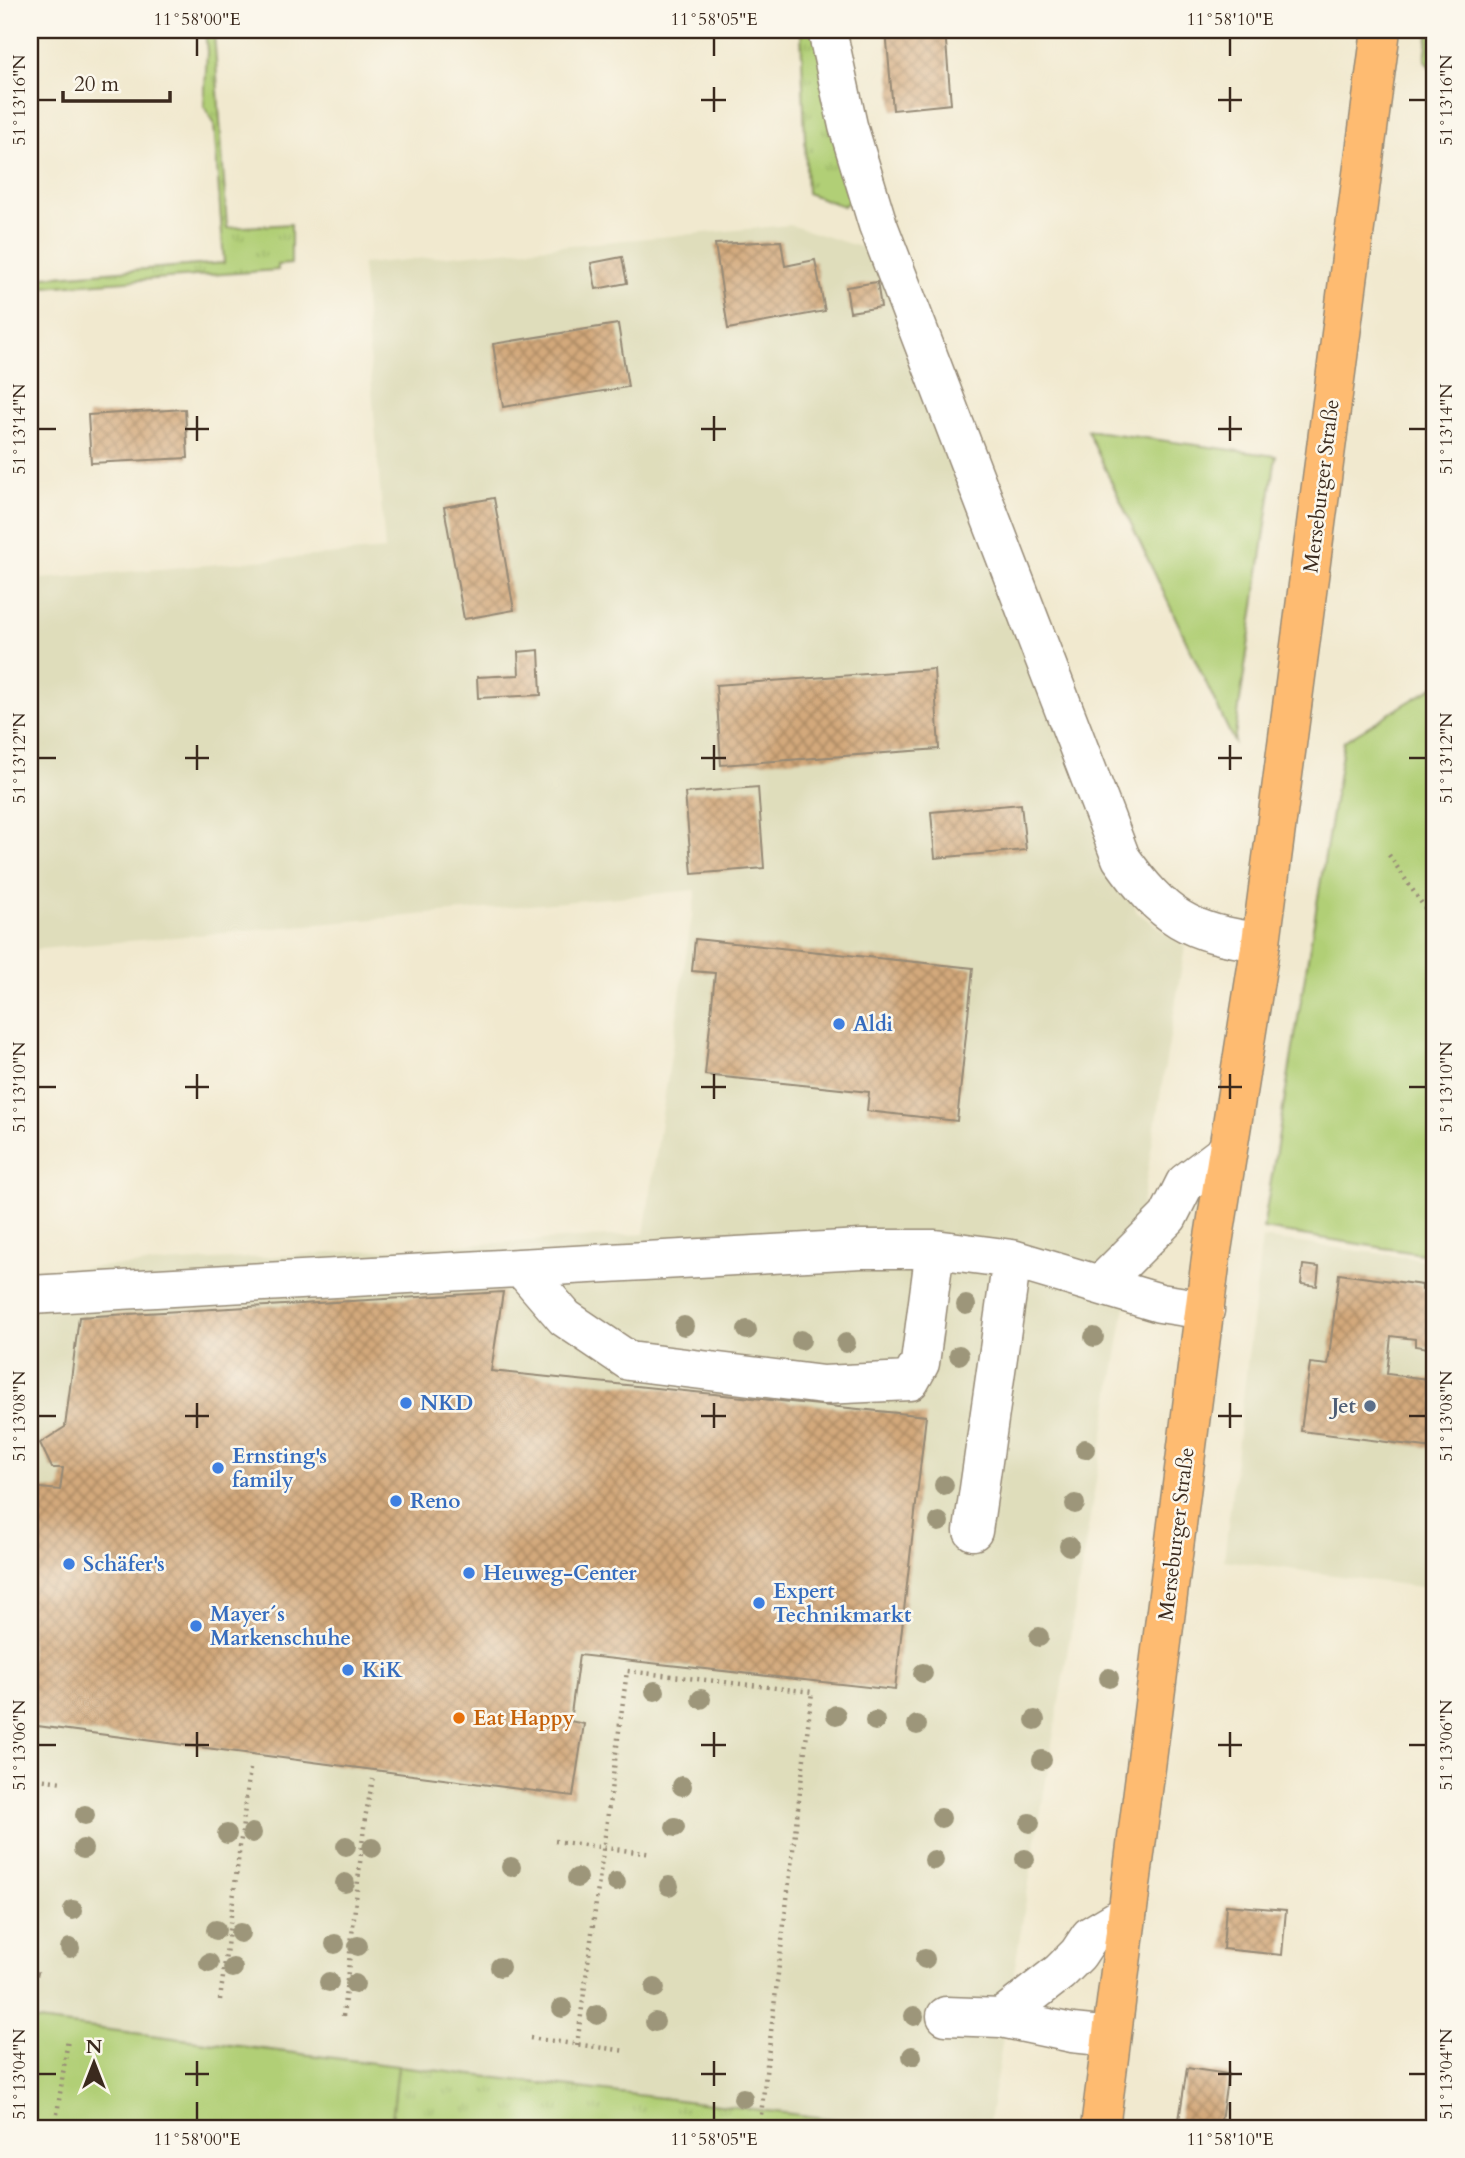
<svg xmlns="http://www.w3.org/2000/svg" width="1465" height="2158" viewBox="0 0 1465 2158" font-family="Cardo,serif">
<style>
.built{fill:#dfddbb}
.grass{fill:url(#grass-tufts);stroke:#767c4a;stroke-width:2}
.garden{fill:#b1cf76;stroke:#767c4a;stroke-width:2}
.building{fill:url(#building-cross-hatch)}
.lines{fill:none;stroke-linecap:round;stroke-linejoin:round}
.minor-casing{stroke:#968a76;stroke-width:41}
.major-casing{stroke:#968a76;stroke-width:41}
.path{stroke:#968a76;stroke-width:4.5;stroke-dasharray:2 5;stroke-linecap:butt}
.minor{stroke:#fff;stroke-width:38}
.major{stroke:#febb71;stroke-width:38}
.tree{fill:#9d967a}
.ticks{fill:none;stroke:#3b2a1e;stroke-width:2.5}
.shop-dot{fill:#3f7fe0;stroke:#fbf7ec;stroke-width:2.5}
.service-dot{fill:#5c6f8a;stroke:#fbf7ec;stroke-width:2.5}
.food-dot{fill:#e8710a;stroke:#fbf7ec;stroke-width:2.5}
.labels{text-anchor:middle;stroke-width:5;stroke-linejoin:round;paint-order:stroke}
.street-label{font-size:21px;fill:#3b2a1e;stroke:#fbf7ec}
.shop-label{font-size:21px;font-weight:bold;fill:#366cbe;stroke:#fbf7ec;text-anchor:start}
.service-label{font-size:21px;font-weight:bold;fill:#4e5e75;stroke:#fbf7ec;text-anchor:end}
.food-label{font-size:21px;font-weight:bold;fill:#c56008;stroke:#fbf7ec;text-anchor:start}
.neatline{fill:none;stroke:#3b2a1e;stroke-width:2.5}
.ticks-label{font-size:18px;text-anchor:middle;fill:#3b2a1e}
</style>
<defs>
<pattern id="grass-tufts" width="24" height="20" patternUnits="userSpaceOnUse" patternTransform="scale(1.75)"><rect width="24" height="20" fill="#b1cf76"/><path d="M3 7l-1-3M5 7V3M7 7l1-3M15 17l-1-3M17 17v-4M19 17l1-3" fill="none" stroke="#99b266"/></pattern>
<pattern id="building-cross-hatch" width="8" height="8" patternUnits="userSpaceOnUse" patternTransform="scale(1.75)"><rect width="8" height="8" fill="#d3a97b"/><path d="M0 0l8 8M0 8l8-8" fill="none" stroke="#ac8a64"/></pattern>
</defs>
<rect width="100%" height="100%" fill="#fbf7ec"/>
<filter id="ink" filterUnits="userSpaceOnUse"><feTurbulence type="fractalNoise" baseFrequency=".0143" numOctaves="2"/><feDisplacementMap in="SourceGraphic" scale="14" xChannelSelector="R" yChannelSelector="G"/><feConvolveMatrix kernelMatrix="1 2 1 2 8 2 1 2 1" color-interpolation-filters="sRGB"/></filter>
<filter id="wash" filterUnits="userSpaceOnUse"><feTurbulence type="fractalNoise" baseFrequency=".00686" numOctaves="4" result="noise"/><feDisplacementMap in="SourceGraphic" scale="28" xChannelSelector="R" yChannelSelector="G"/><feGaussianBlur stdDeviation="1.57" result="paint"/><feColorMatrix in="noise" values="0 0 0 0 0 0 0 0 0 0 0 0 0 0 0 0 0 1.4 0 .05"/><feComposite in="paint" operator="in"/></filter>
<g filter="url(#wash)">
<rect width="100%" height="100%" fill="#f1e9cf"/>
<!-- built -->
<path class="built" d="M790 225 876 252 1110 859 1137 912 1185 947 988 2128H907L30 2020V1271L644 1234 696 890 30 950V580L385 550 362 264Z
M1262 1238 1435 1261V1589L1224 1560Z"/>
<!-- grass -->
<path class="grass" d="M205 30H214L227 228 291 224V264L278 265V270L30 288V278L224 263 214 123 204 106 207 52Z
M801 30H818L853 198 843 206 807 193Z
M398 2066H399L907 2128H391Z"/>
<!-- garden -->
<path class="garden" d="M1429 30H1435V75L1425 60Z
M1087 430 1276 456 1234 742Z
M1435 686V1256L1263 1229 1344 741Z
M30 2020 398 2066 391 2128H30Z"/>
<g id="blocks">
<!-- building -->
<path class="building" d="M886 30H945L951 104 893 110Z
M781 241 785 266 815 260 825 311 728 329 715 244Z
M622 257 627 283 596 289 591 263Z
M877 282 881 307 850 312 846 287Z
M618 324 628 387 503 407 493 344Z
M185 409 188 458 91 463 88 415Z
M494 498 514 610 464 619 444 507Z
M539 650 541 695 478 698 477 677 519 675 518 652Z
M934 669 939 749 721 765 716 685Z
M758 787 764 868 692 874 685 793Z
M1021 804 1026 850 935 858 931 812Z
M695 939 973 968 957 1121 867 1111 869 1092 705 1075 715 973 692 971Z
M1303 1265 1319 1267 1317 1286 1301 1284Z
M1339 1274 1422 1285V1290L1435 1292V1349L1415 1346V1339L1391 1336 1387 1374 1435 1380 1434 1448 1301 1431 1310 1363 1328 1365Z
M503 1292 491 1371 926 1416 895 1690 579 1655 570 1721 584 1724 573 1796 30 1725V1487L60 1490 63 1468H52L40 1443 65 1427 79 1317Z
M1226 1905 1286 1910 1282 1955 1223 1949Z
M1187 2068 1228 2074 1220 2127 1179 2120Z"/>
</g>
</g>
<g filter="url(#ink)">
<use href="#blocks" fill-opacity="0" stroke="#968a76" stroke-width="2"/>
<g class="lines">
<defs>
<path id="minor" d="M827 30 848 126 878 225 1121 858C1164 918 1188 933 1261 942
M522 1268 565 1318 629 1361 823 1385 910 1381 920 1363 935 1249
M1101 1284 1168 1217 1185 1183 1226 1152
M30 1295 861 1249H935L1012 1259 1160 1303 1205 1310
M973 1531 1012 1259
M946 2016 1001 2018 1072 2033 1111 2037
M1001 2018 1060 1972 1078 1954 1090 1936 1127 1914"/>
<path id="major" d="M1100 2128 1212 1250 1261 942 1381 30"/>
</defs>
<!-- minor casing -->
<use href="#minor" class="minor-casing"/>
<!-- major casing -->
<use href="#major" class="major-casing"/>
<!-- path -->
<path class="path" d="M1389 855 1435 923
M30 1778 63 1782
M555 1841 652 1854
M30 1972 41 1974
M220 2000 250 1769
M343 2016 365 1818 373 1779
M530 2038 626 2051
M577 2045 627 1671 812 1692 760 2123 790 2128
M55 2128 68 2039"/>
<!-- minor -->
<use href="#minor" class="minor"/>
<!-- major -->
<use href="#major" class="major"/>
</g>
<!-- trees -->
<g class="tree">
<circle cx="966" cy="1305" r="10"/>
<circle cx="684" cy="1326" r="10"/>
<circle cx="747" cy="1330" r="10"/>
<circle cx="1094" cy="1337" r="10"/>
<circle cx="801" cy="1340" r="10"/>
<circle cx="846" cy="1343" r="10"/>
<circle cx="959" cy="1355" r="10"/>
<circle cx="1085" cy="1449" r="10"/>
<circle cx="944" cy="1485" r="10"/>
<circle cx="1075" cy="1504" r="10"/>
<circle cx="939" cy="1522" r="10"/>
<circle cx="1069" cy="1546" r="10"/>
<circle cx="1039" cy="1637" r="10"/>
<circle cx="923" cy="1673" r="10"/>
<circle cx="1109" cy="1678" r="10"/>
<circle cx="655" cy="1691" r="10"/>
<circle cx="701" cy="1699" r="10"/>
<circle cx="836" cy="1715" r="10"/>
<circle cx="1035" cy="1720" r="10"/>
<circle cx="875" cy="1721" r="10"/>
<circle cx="917" cy="1725" r="10"/>
<circle cx="1042" cy="1760" r="10"/>
<circle cx="682" cy="1786" r="10"/>
<circle cx="85" cy="1815" r="10"/>
<circle cx="941" cy="1818" r="10"/>
<circle cx="1030" cy="1823" r="10"/>
<circle cx="675" cy="1827" r="10"/>
<circle cx="252" cy="1833" r="10"/>
<circle cx="227" cy="1834" r="10"/>
<circle cx="346" cy="1846" r="10"/>
<circle cx="372" cy="1848" r="10"/>
<circle cx="83" cy="1849" r="10"/>
<circle cx="1025" cy="1859" r="10"/>
<circle cx="934" cy="1860" r="10"/>
<circle cx="511" cy="1867" r="10"/>
<circle cx="577" cy="1878" r="10"/>
<circle cx="616" cy="1882" r="10"/>
<circle cx="345" cy="1883" r="10"/>
<circle cx="669" cy="1886" r="10"/>
<circle cx="73" cy="1910" r="10"/>
<circle cx="216" cy="1930" r="10"/>
<circle cx="240" cy="1933" r="10"/>
<circle cx="335" cy="1944" r="10"/>
<circle cx="358" cy="1946" r="10"/>
<circle cx="70" cy="1948" r="10"/>
<circle cx="925" cy="1959" r="10"/>
<circle cx="209" cy="1963" r="10"/>
<circle cx="500" cy="1967" r="10"/>
<circle cx="233" cy="1968" r="10"/>
<circle cx="329" cy="1982" r="10"/>
<circle cx="355" cy="1984" r="10"/>
<circle cx="655" cy="1988" r="10"/>
<circle cx="562" cy="2008" r="10"/>
<circle cx="597" cy="2015" r="10"/>
<circle cx="914" cy="2016" r="10"/>
<circle cx="655" cy="2022" r="10"/>
<circle cx="912" cy="2056" r="10"/>
<circle cx="743" cy="2098" r="10"/>
</g>
</g>
<!-- ticks -->
<path class="ticks" d="M197 38V56M714 38V56M1230 38V56M714 87V112M1230 87V112M38 100H56M701 100H726M1218 100H1242M1409 100H1426M197 416V441M714 416V441M1230 416V441M38 429H56M185 429H209M701 429H726M1218 429H1242M1409 429H1426M197 745V770M714 745V770M1230 745V770M38 758H56M185 758H209M701 758H726M1218 758H1242M1409 758H1426M197 1074V1099M714 1074V1099M1230 1074V1099M38 1087H56M185 1087H209M701 1087H726M1218 1087H1242M1409 1087H1426M197 1403V1428M714 1403V1428M1230 1403V1428M38 1416H56M185 1416H209M701 1416H726M1218 1416H1242M1409 1416H1426M197 1732V1757M714 1732V1757M1230 1732V1757M38 1745H56M185 1745H209M701 1745H726M1218 1745H1242M1409 1745H1426M197 2061V2086M714 2061V2086M1230 2061V2086M38 2074H56M185 2074H209M701 2074H726M1218 2074H1242M1409 2074H1426M197 2102V2120M714 2102V2120M1230 2102V2120"/>
<!-- markers -->
<g class="shop-dot">
<circle cx="839" cy="1024" r="7"/>
<circle cx="406" cy="1403" r="7"/>
<circle cx="218" cy="1468" r="7"/>
<circle cx="396" cy="1501" r="7"/>
<circle cx="69" cy="1564" r="7"/>
<circle cx="469" cy="1573" r="7"/>
<circle cx="759" cy="1603" r="7"/>
<circle cx="196" cy="1626" r="7"/>
<circle cx="348" cy="1670" r="7"/>
</g>
<circle class="service-dot" cx="1370" cy="1406" r="7"/>
<circle class="food-dot" cx="459" cy="1718" r="7"/>
<g class="labels">
<!-- street labels -->
<g class="street-label">
<text transform="translate(1321 486) rotate(-83)" y="7">Merseburger Straße</text>
<text transform="translate(1176 1534) rotate(-83)" y="7">Merseburger Straße</text>
</g>
<!-- shop labels -->
<g class="shop-label">
<text x="853" y="1031">Aldi</text>
<text x="420" y="1410">NKD</text>
<text x="232" y="1463">Ernsting's<tspan x="232" dy="24">family</tspan></text>
<text x="410" y="1508">Reno</text>
<text x="83" y="1571">Schäfer's</text>
<text x="483" y="1580">Heuweg-Center</text>
<text x="773" y="1598">Expert<tspan x="773" dy="24">Technikmarkt</tspan></text>
<text x="210" y="1621">Mayer´s<tspan x="210" dy="24">Markenschuhe</tspan></text>
<text x="362" y="1677">KiK</text>
</g>
<!-- service labels -->
<g class="service-label">
<text x="1356" y="1413">Jet</text>
</g>
<!-- food labels -->
<g class="food-label">
<text x="473" y="1725">Eat Happy</text>
</g>
</g>
<!-- margin -->
<rect width="1465" height="2158" fill="none" stroke="#fbf7ec" stroke-width="77"/>
<!-- north arrow -->
<g transform="translate(94 2063)" stroke="#fbf7ec" stroke-width="5" paint-order="stroke">
<path d="M0-5L12 26L0 18L-12 26Z" fill="#3b2a1e"/>
<text y="-10" font-size="19" font-weight="bold" text-anchor="middle" fill="#3b2a1e">N</text>
</g>
<!-- scale -->
<path d="M63 91v10h107v-10" fill="none" stroke="#3b2a1e" stroke-width="3.5"/>
<text x="74" y="91" font-size="21" fill="#3b2a1e" stroke="#fbf7ec" stroke-width="5" paint-order="stroke">20 m</text>
<rect x="38" y="38" width="1388" height="2082" class="neatline"/>
<g class="ticks-label">
<text x="197" y="25">11°58'00"E</text>
<text x="714" y="25">11°58'05"E</text>
<text x="1230" y="25">11°58'10"E</text>
<text transform="translate(19 100) rotate(-90)" y="6">51°13'16"N</text>
<text transform="translate(1446 100) rotate(-90)" y="6">51°13'16"N</text>
<text transform="translate(19 429) rotate(-90)" y="6">51°13'14"N</text>
<text transform="translate(1446 429) rotate(-90)" y="6">51°13'14"N</text>
<text transform="translate(19 758) rotate(-90)" y="6">51°13'12"N</text>
<text transform="translate(1446 758) rotate(-90)" y="6">51°13'12"N</text>
<text transform="translate(19 1087) rotate(-90)" y="6">51°13'10"N</text>
<text transform="translate(1446 1087) rotate(-90)" y="6">51°13'10"N</text>
<text transform="translate(19 1416) rotate(-90)" y="6">51°13'08"N</text>
<text transform="translate(1446 1416) rotate(-90)" y="6">51°13'08"N</text>
<text transform="translate(19 1745) rotate(-90)" y="6">51°13'06"N</text>
<text transform="translate(1446 1745) rotate(-90)" y="6">51°13'06"N</text>
<text transform="translate(19 2074) rotate(-90)" y="6">51°13'04"N</text>
<text transform="translate(1446 2074) rotate(-90)" y="6">51°13'04"N</text>
<text x="197" y="2145">11°58'00"E</text>
<text x="714" y="2145">11°58'05"E</text>
<text x="1230" y="2145">11°58'10"E</text>
</g>
</svg>
